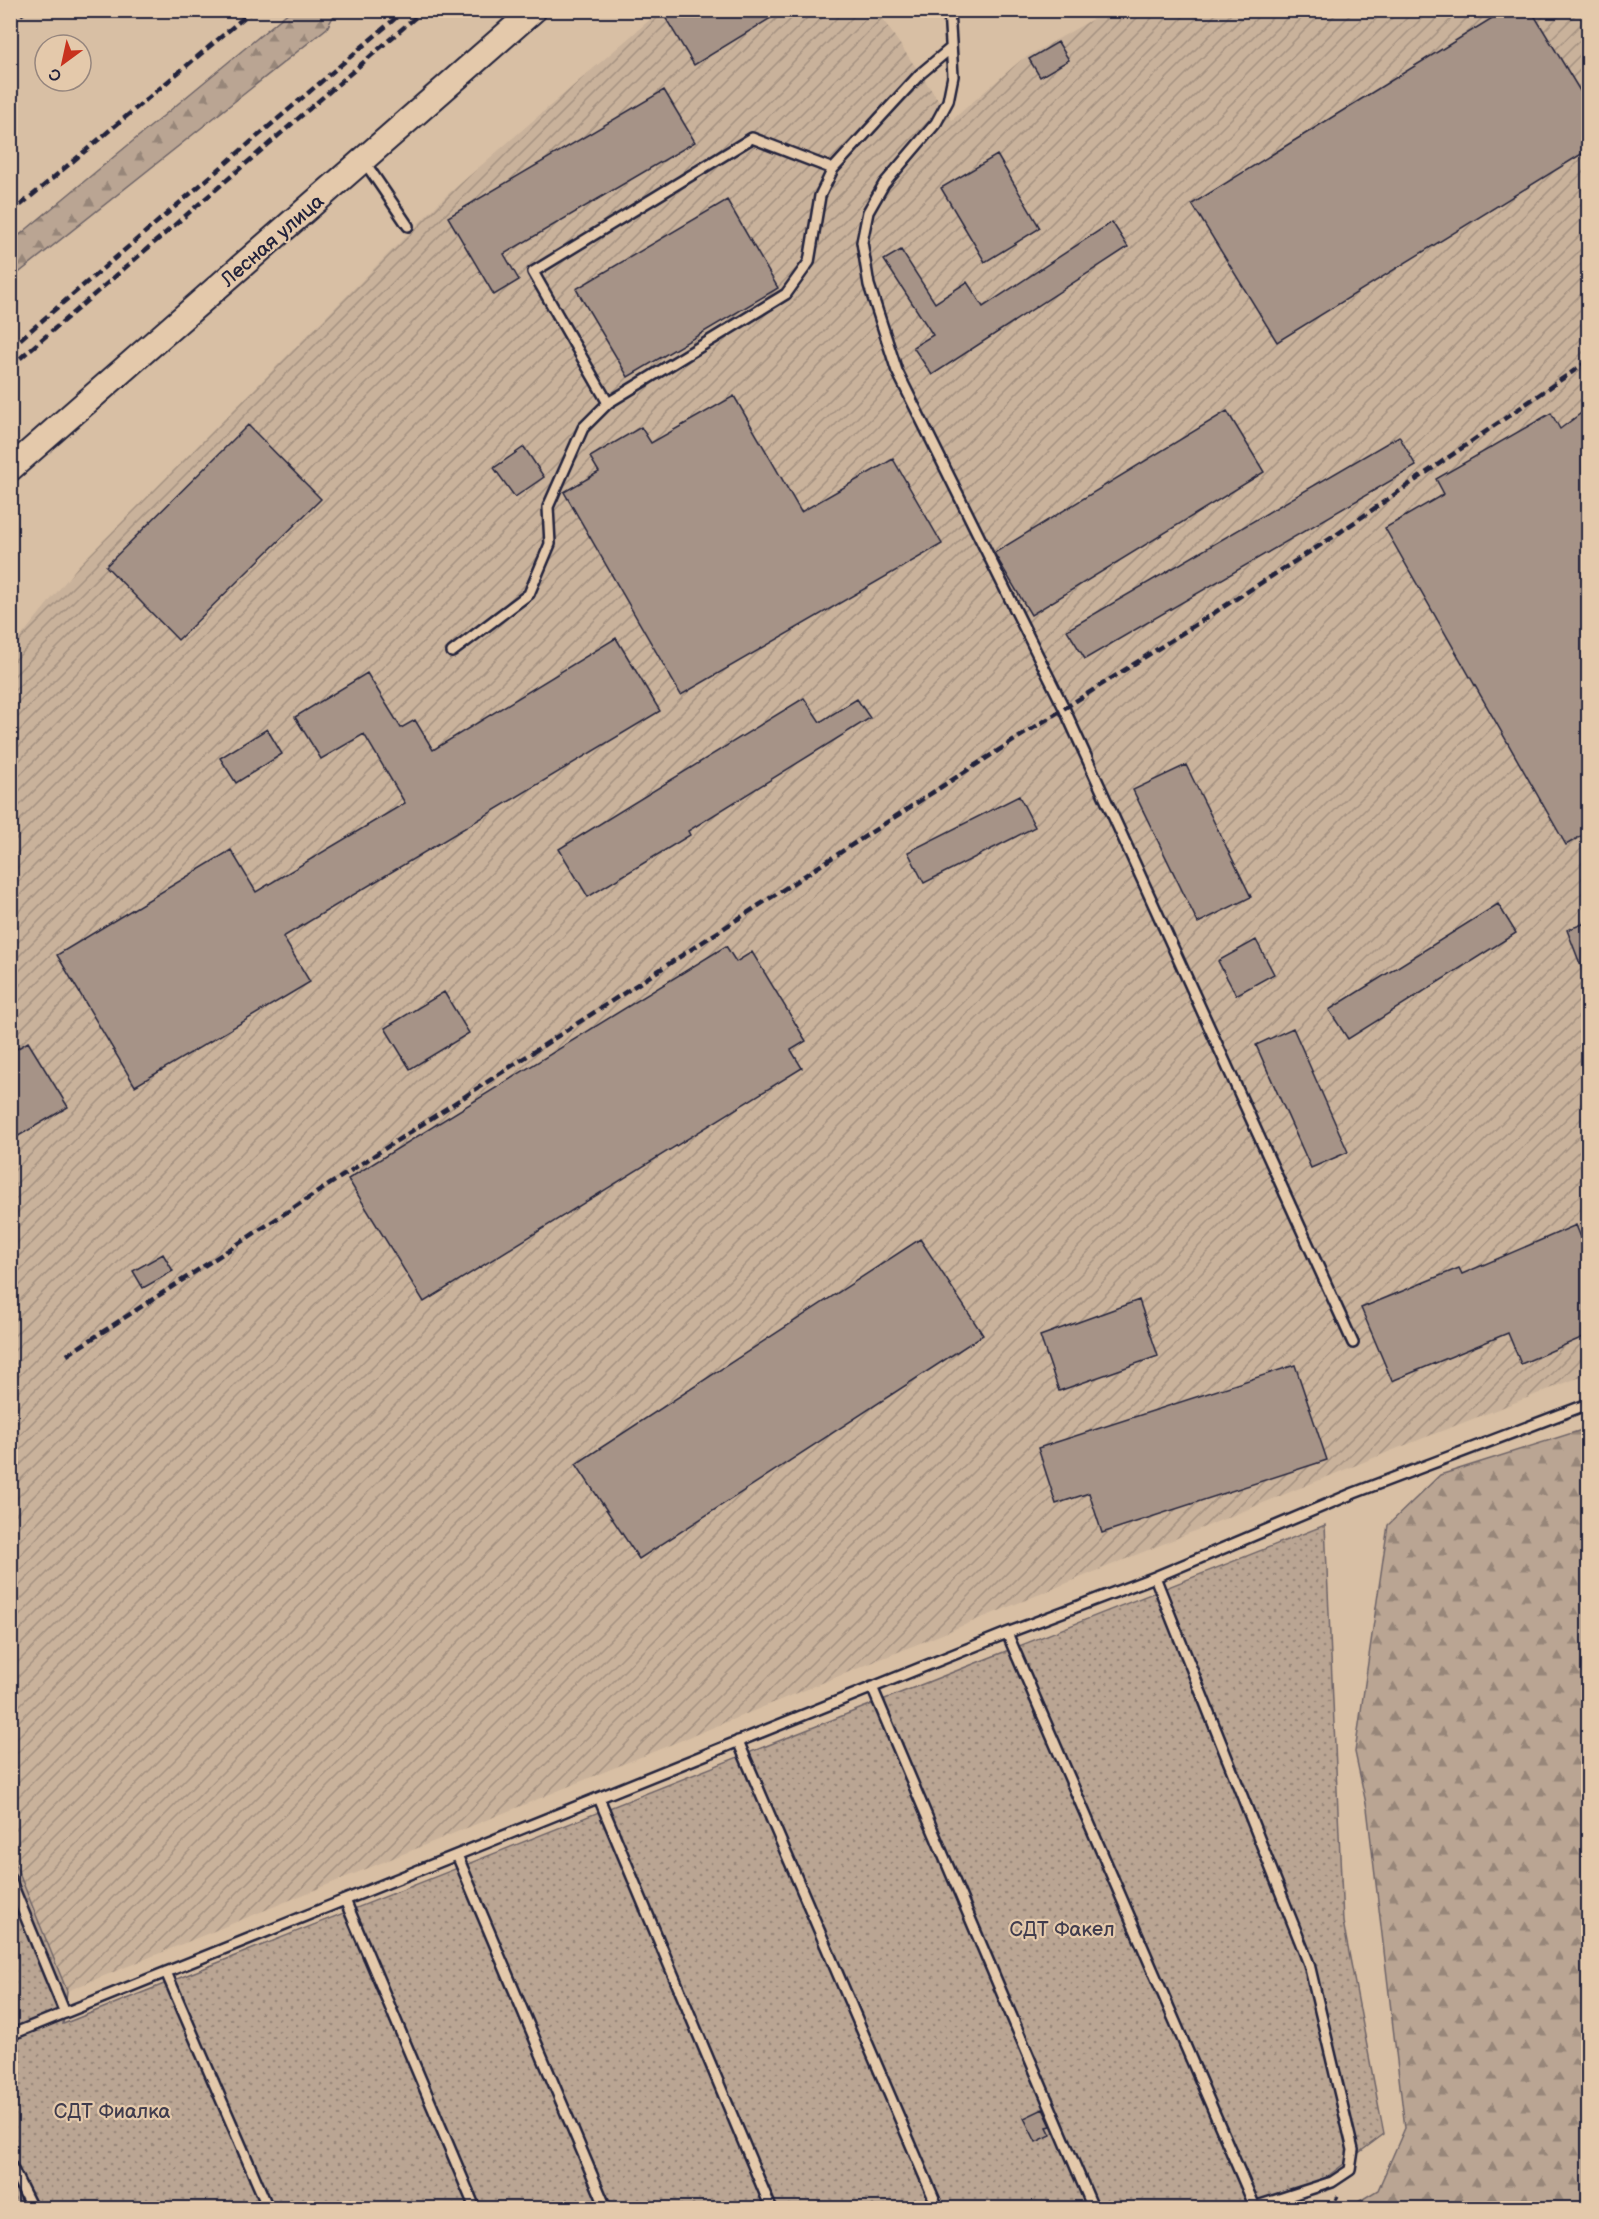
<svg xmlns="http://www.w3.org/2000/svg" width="1599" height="2219" viewBox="0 0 1599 2219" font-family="'Balsamiq Sans',sans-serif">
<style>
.industrial{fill:url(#industrial-furrows)}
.forest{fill:url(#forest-firs);stroke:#6e6467;stroke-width:1.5}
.garden{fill:url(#garden-dots);stroke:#6e6467;stroke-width:1.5}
.building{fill:#a69387;stroke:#22223b;stroke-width:1.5}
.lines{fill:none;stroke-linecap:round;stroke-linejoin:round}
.service-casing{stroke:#22223b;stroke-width:14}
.tertiary-casing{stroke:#22223b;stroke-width:28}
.path{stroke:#22223b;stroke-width:3;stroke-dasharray:4.5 4.5;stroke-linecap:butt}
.service{stroke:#e4c9ab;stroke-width:9}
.tertiary{stroke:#e4c9ab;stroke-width:24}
.rail{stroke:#22223b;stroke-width:4.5;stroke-dasharray:9 4.5;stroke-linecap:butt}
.labels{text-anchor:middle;stroke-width:4.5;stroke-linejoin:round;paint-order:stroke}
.street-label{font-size:20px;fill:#22223b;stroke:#e4c9ab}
.park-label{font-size:20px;fill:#403c4d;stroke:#e4c9ab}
</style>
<defs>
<pattern id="industrial-furrows" width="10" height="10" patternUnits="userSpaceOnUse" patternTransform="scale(1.5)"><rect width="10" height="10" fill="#c9b29b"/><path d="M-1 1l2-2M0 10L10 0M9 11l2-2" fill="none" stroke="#a39080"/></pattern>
<pattern id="forest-firs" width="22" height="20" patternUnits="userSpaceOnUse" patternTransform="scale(1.5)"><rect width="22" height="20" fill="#baa593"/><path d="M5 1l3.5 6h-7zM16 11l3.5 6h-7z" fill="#978679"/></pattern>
<pattern id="garden-dots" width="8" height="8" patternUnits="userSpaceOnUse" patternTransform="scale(1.5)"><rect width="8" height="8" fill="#baa593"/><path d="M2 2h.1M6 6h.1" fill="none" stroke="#978679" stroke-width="1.8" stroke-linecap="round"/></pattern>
</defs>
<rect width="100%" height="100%" fill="#d8bfa4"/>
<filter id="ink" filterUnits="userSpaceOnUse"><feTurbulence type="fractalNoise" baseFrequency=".0167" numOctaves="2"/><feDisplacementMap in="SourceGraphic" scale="12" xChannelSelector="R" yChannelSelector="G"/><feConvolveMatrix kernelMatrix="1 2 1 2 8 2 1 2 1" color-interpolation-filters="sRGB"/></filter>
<g filter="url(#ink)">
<!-- industrial -->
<path class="industrial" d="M660 11H877L952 120 1021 60 1107 11H1588V1374L1398 1448 67 1991 11 1851V649L78 566 447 195Z"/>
<!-- forest -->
<path class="forest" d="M290 11H336L327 28 11 279V242Z
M1588 1428V2208H1348L1378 2190 1405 2128 1367 1808 1355 1752 1388 1525 1440 1475Z"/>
<!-- garden -->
<path class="garden" d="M1325 1525 1343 1922 1384 2134 1285 2208H11L10 1851 67 1991 63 2024Z"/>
<!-- building -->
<path class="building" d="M675 10H784L694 65 665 17Z
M1505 10H1531L1588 104V150L1277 342 1192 204Z
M1058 42 1069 60 1040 77 1029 59Z
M664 90 695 142 504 254 519 280 494 295 448 217Z
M997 155 1040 228 985 262 941 188Z
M727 200 778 288 628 377 576 289Z
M1112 222 1128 247 932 375 913 347 933 335 884 260 901 250 935 303 967 282 983 307Z
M734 396 801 512 893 459 942 544 681 695 564 492 599 472 590 457 641 427 651 443Z
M1588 408V832L1566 845 1385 528 1444 494 1436 479 1551 413 1560 429Z
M1227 411 1264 472 1031 615 994 553Z
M248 425 321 499 178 640 106 566Z
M1399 436 1416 466 1085 659 1067 630Z
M524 447 544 477 515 497 494 468Z
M616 638 660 711 283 937 310 982 135 1086 57 955 231 850 256 892 405 803 364 734 321 759 295 717 367 673 401 728 415 720 433 750Z
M804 698 820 722 857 699 870 718 688 831 690 835 588 897 559 849Z
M267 729 282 754 236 783 220 758Z
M1186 765 1251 897 1198 923 1133 790Z
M1019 796 1035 827 924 883 908 852Z
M1498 904 1516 933 1348 1039 1329 1010Z
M1588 922V982H1587L1567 930Z
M1256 940 1274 974 1236 995 1218 961Z
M726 946 736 962 752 952 806 1041 791 1050 802 1068 424 1302 348 1179Z
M444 992 469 1033 410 1069 385 1028Z
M1293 1028 1348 1152 1311 1168 1256 1045Z
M28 1042 68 1107 10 1141V1053Z
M1576 1225 1588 1255V1335L1521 1364 1508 1333 1392 1381 1361 1308 1459 1268 1462 1274Z
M920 1239 983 1335 639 1559 576 1464Z
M163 1254 173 1271 143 1288 133 1271Z
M1139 1300 1158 1356 1059 1391 1040 1336Z
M1295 1365 1327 1460 1102 1533 1089 1493 1056 1504 1038 1448Z
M1043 2109 1051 2126 1047 2127 1051 2135 1036 2142 1024 2118Z"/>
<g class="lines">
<defs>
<path id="service" d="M949 10 953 76 948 101 936 123 884 184 868 212 862 242 869 285 897 371 1064 708 1353 1343
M364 161 408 226
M608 403 533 272 752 138 833 169
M452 652 529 594 550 544 548 507 583 428 608 403 786 294 809 262 820 196 833 169 920 74 951 48
M1155 1577 1309 1964 1353 2150 1350 2170 1332 2182 1251 2208
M1007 1633 1255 2207
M872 1687 1093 2208
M738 1741 938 2208
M599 1798 771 2208
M457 1855 606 2208
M10 1879 65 2013
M345 1900 475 2208
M166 1972 268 2208
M10 2035 1007 1633 1155 1577 1354 1493 1588 1404
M10 2164 32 2208"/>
<path id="tertiary" d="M10 469 534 10"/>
</defs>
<!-- service casing -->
<use href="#service" class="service-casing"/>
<!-- tertiary casing -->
<use href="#tertiary" class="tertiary-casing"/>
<!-- path -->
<path class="path" d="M1332 2208 1339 2194"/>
<!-- service -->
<use href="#service" class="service"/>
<!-- tertiary -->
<use href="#tertiary" class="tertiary"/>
<!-- rail -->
<path class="rail" d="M10 23 27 10
M10 214 253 10
M10 348 405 10
M10 367 424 10
M67 1355 941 787 1333 537 1588 361"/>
</g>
</g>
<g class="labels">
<!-- street labels -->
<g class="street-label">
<text transform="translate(272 240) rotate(-41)" y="7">Лесная улица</text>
</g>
<!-- park labels -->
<g class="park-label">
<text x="1062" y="1936">СДТ Факел</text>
<text x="112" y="2118">СДТ Фиалка</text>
</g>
</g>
<!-- margin -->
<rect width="1599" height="2219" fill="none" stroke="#e4c9ab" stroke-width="36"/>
<rect x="18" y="18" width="1563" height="2183" fill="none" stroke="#22223b" stroke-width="2" filter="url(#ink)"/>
<!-- north arrow -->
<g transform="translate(63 63) rotate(213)"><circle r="28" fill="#e4c9ab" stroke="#96867e" stroke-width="1.5"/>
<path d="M0-4.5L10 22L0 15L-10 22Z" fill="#c8321e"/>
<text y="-9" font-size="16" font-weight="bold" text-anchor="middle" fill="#22223b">С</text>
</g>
</svg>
